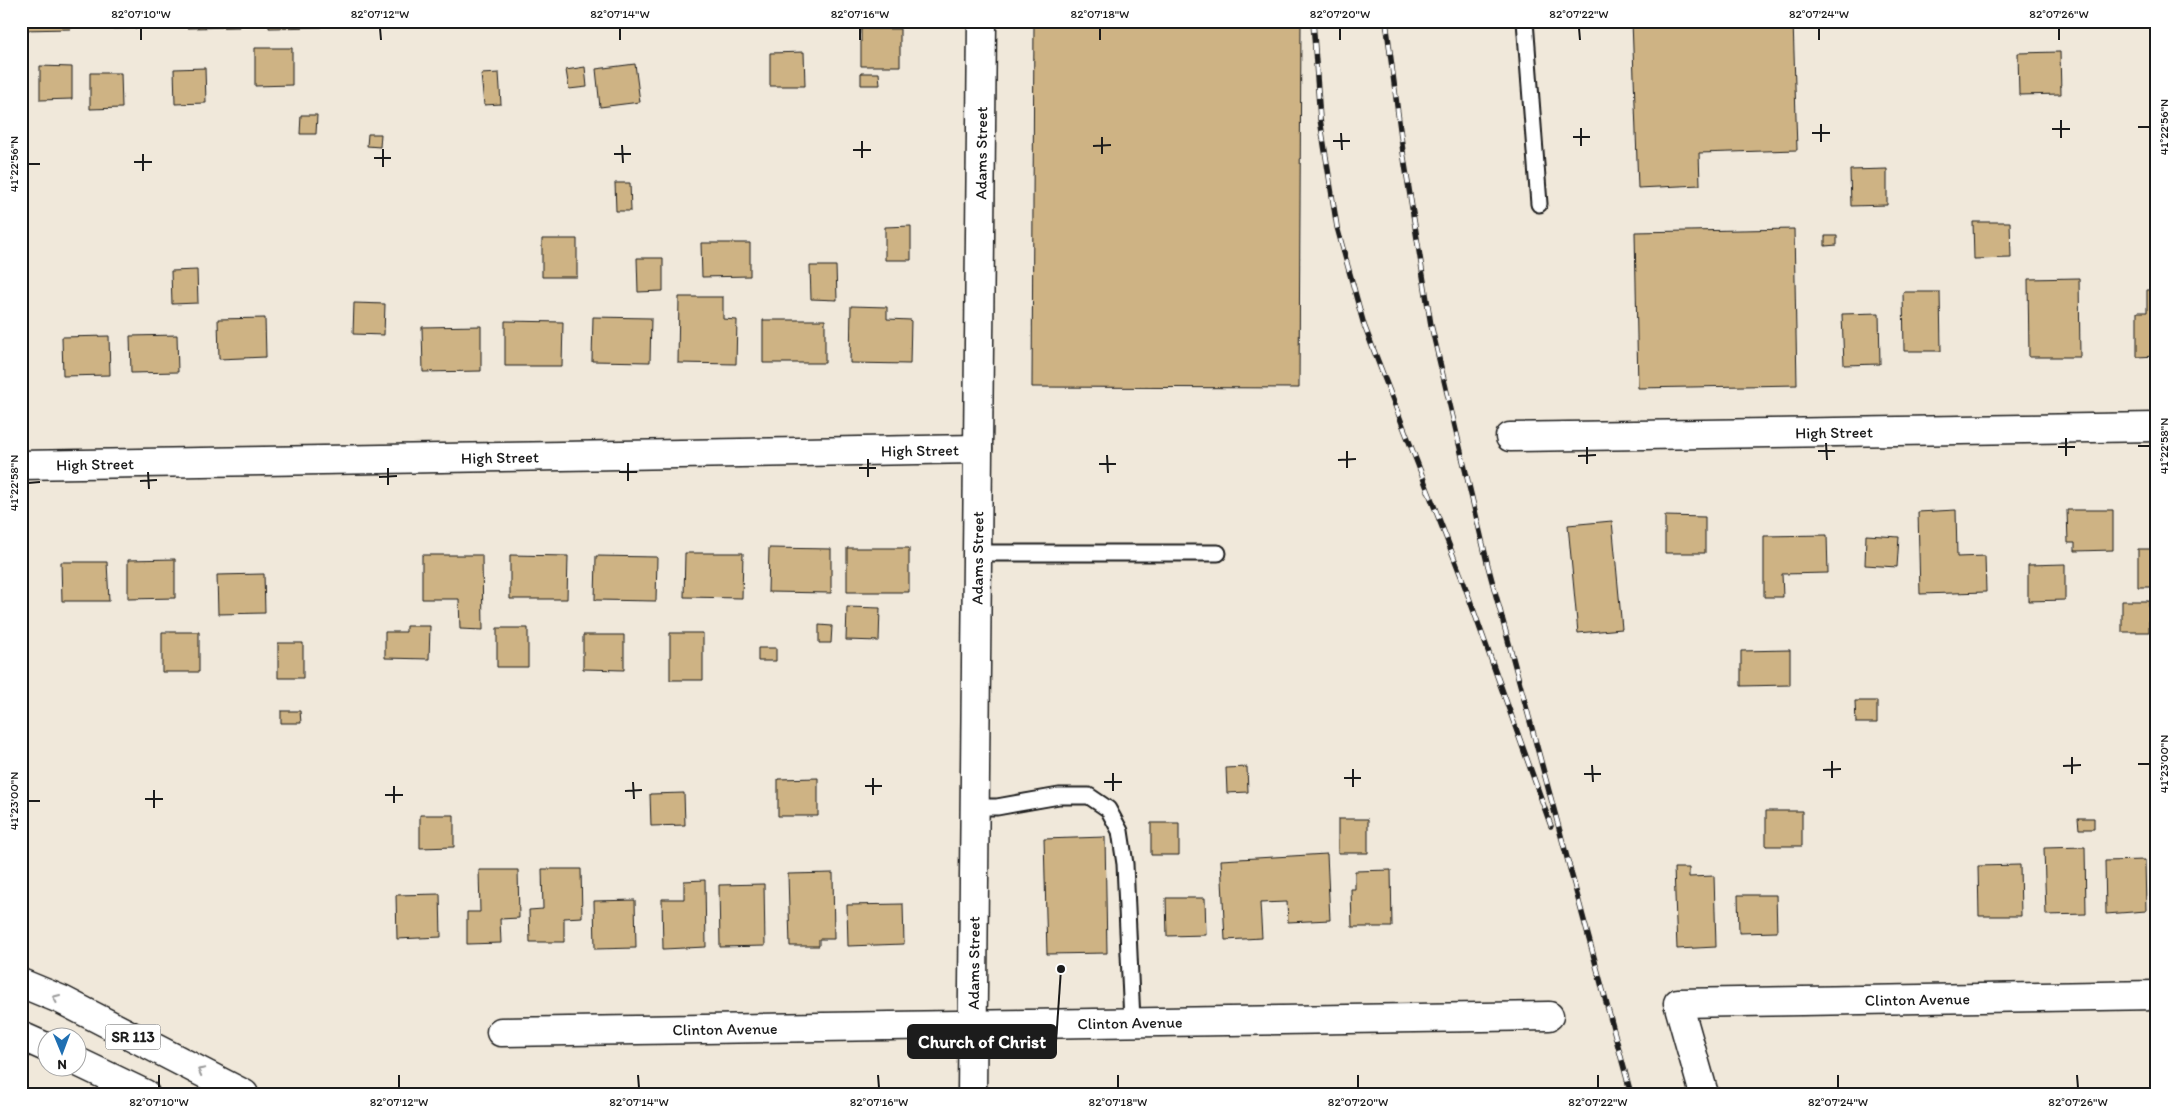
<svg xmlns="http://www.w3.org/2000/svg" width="2178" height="1115" viewBox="0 0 2178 1115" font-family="Itim,sans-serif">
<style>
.building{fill:#ceb384;stroke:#1c1c1c}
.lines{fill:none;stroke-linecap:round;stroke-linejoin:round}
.service-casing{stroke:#1c1c1c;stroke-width:19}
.minor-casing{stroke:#1c1c1c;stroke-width:31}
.primary-casing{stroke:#1c1c1c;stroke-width:31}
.service{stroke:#fff;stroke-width:15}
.minor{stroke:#fff;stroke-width:28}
.primary{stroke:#fff;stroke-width:28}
.rail-casing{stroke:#1c1c1c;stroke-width:5.5}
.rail{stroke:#fff;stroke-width:4;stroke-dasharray:11;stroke-linecap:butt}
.oneway{stroke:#999}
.ticks{fill:none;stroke:#1c1c1c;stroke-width:2}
.labels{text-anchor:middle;stroke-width:4.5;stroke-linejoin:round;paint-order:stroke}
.shield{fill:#fff;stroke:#606060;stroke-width:1}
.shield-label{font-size:15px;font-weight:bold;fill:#1c1c1c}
.street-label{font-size:16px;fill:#1c1c1c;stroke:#fff}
.leader{fill:none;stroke:#1c1c1c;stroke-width:2}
.callout-dot{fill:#1c1c1c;stroke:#fff;stroke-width:2}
.callout{fill:#1c1c1c;stroke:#1c1c1c;stroke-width:2}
.callout-label{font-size:18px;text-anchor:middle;font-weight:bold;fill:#fff}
.neatline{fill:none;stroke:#1c1c1c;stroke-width:2}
.ticks-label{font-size:12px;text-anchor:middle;fill:#1c1c1c}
</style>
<rect width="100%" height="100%" fill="#f0e8da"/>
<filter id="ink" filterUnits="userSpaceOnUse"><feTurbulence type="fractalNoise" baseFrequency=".02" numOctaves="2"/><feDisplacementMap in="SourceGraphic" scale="10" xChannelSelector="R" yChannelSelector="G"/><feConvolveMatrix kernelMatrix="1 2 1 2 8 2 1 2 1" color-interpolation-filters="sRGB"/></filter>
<g filter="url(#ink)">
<!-- building -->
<path class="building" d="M21 21H70L71 29 21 30Z
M103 21H155L156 28 103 29Z
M187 21H239V27L187 28Z
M269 21H322V27L269 28Z
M354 21H407L408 25H354Z
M433 21H486V23L433 24Z
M527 21H580V22H527Z
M1034 21H1301L1299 388 1032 387Z
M1632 21H1793L1797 150 1699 153 1700 185 1638 188Z
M861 29H900V66H861Z
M255 48H292V85L255 86Z
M804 52 805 86H770V53Z
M2060 52 2061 94 2019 95 2018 53Z
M635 64 640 102 600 107 596 69Z
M40 66 72 67V99L40 100Z
M585 67 587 87 569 89 566 70Z
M205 68 206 103 175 104 174 69Z
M90 73H121L122 108 90 109Z
M499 73 501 104 484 105 481 74Z
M861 73H879L880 85H861Z
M301 115H317L316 134H300Z
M368 134H381L380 147 367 146Z
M1887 169V205L1851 206 1850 170Z
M615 183H630L631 211H616Z
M1973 222H2010L2011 258 1974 259Z
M911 226V260H885V227Z
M1794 229 1797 385 1638 388 1635 232Z
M1825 236H1837V245L1825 246Z
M542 239H577V277H542Z
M701 243H750V276L702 277Z
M637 258H663V291L638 292Z
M810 266H836L837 300 811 299Z
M197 270 198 303 172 304 171 271Z
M2079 278 2080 357H2029L2028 279Z
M2147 290H2157V356L2137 357V312H2147Z
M1903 292H1940L1941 351H1904Z
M679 297H723V319L737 320 736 364 678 363Z
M354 303 385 304 384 335 353 334Z
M851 306 887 307V319L911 320 910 364 850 363Z
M1879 313 1880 364 1844 365 1842 314Z
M593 317 651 318 650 362 592 361Z
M265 318 266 357 219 359 218 319Z
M763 320H825V363H763Z
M505 321 563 322 562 366H505Z
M481 326V371L423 372 422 327Z
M21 329H24L25 368H21Z
M177 335 178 372 131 373 130 336Z
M109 336 110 375 63 376 62 337Z
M1956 510 1957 557 1985 556 1986 592 1920 594 1918 512Z
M2067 510H2113V550L2075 551V543H2068Z
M1665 516 1705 517V553H1665Z
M1612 521 1622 629 1578 633 1568 525Z
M1827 535 1828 573 1782 574 1783 597H1764V536Z
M1866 535 1899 537 1897 567 1865 565Z
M769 548 831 549V593L768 592Z
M847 548H909V592H847Z
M2138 549H2157V587H2138Z
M685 553H743L742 598 684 597Z
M422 555H482L483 630 460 629 459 599H422Z
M510 555 568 556 567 599H510Z
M596 556 657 557 656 601 595 600Z
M175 559V598L128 599V560Z
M61 562H107L109 601H62Z
M2065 564V600L2028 601V565Z
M264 574 265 613 218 614 217 575Z
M2122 601H2149V632H2122Z
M847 607 880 608 879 641 846 640Z
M819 625 832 626 831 643H819Z
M406 626H430L429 659 385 658V632H406Z
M497 628H528V667H497Z
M162 632H199V672H162Z
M670 633H703V680H670Z
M583 635H624V670L583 669Z
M278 643H303V678H278Z
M758 648H776V661H758Z
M1790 650V685L1741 686V651Z
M1855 701H1877V723H1856Z
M281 711H300L301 723H281Z
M1247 767 1248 792 1227 793 1226 768Z
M818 778V816H778V779Z
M684 793 685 825 651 826 650 794Z
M1766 811H1802V846H1766Z
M420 815H454V847L420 848Z
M2078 818H2094V829H2079Z
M1338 819H1368V853H1338Z
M1151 823H1179V855H1151Z
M1105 837 1107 953 1047 954 1044 839Z
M2085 847 2086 914 2046 915 2044 848Z
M1327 854 1330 920 1288 922 1287 902 1260 903 1262 938 1225 940 1221 860Z
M2145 860 2146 911 2106 914 2105 861Z
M2020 865 2021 916H1979L1978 866Z
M1674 868H1689V877L1714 876 1716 947 1677 949Z
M542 869H581L582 917 564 918V942H530L529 910 543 909Z
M479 870H518L519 918 500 919 501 943 467 944V912H480Z
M1391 870 1392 927H1352L1351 889H1355V871Z
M833 873 834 939H819V946H790L788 874Z
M705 880 706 947 663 949 662 899H684V881Z
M764 884 765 946 720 947 719 885Z
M440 894 441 937 397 939 396 895Z
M1738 895H1776L1777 932 1739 933Z
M1166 898H1205L1206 935 1167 936Z
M635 900 636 948 595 949 594 901Z
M903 904 904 944 848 946 847 905Z"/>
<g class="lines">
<defs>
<path id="service" d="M1525 21 1539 204
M977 553H1218
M975 807H997L1059 796H1089L1108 809 1120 831 1125 864 1132 1021"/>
<g id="minor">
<path id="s1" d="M1510 437 2157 427"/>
<path id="s2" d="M21 465 978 449"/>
<path id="s3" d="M501 1032 1549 1016"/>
<path id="s4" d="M972 1094 982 21"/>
<path id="s5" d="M1704 1094 1678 1003 2157 995"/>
</g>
<path id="primary" d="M21 983 62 1000 244 1094
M21 1036 48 1048
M78 1062 145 1094"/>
</defs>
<!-- service casing -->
<use href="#service" class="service-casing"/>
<!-- minor casing -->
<use href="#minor" class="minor-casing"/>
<!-- primary casing -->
<use href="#primary" class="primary-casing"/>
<!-- service -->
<use href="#service" class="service"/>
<!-- minor -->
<use href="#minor" class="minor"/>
<!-- primary -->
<use href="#primary" class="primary"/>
<defs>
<path id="rail" d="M1313 21 1320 119 1337 227 1364 325 1463 581 1551 826
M1386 21 1403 152 1431 325 1488 566 1631 1094"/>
</defs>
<!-- rail casing -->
<use href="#rail" class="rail-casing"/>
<!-- rail -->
<use href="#rail" class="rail"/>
</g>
<!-- one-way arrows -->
<defs><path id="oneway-chevron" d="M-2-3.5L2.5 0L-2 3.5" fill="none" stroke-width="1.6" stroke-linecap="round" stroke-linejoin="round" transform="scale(1.25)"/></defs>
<g class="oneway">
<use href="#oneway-chevron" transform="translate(56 998) rotate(-156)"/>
<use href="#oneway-chevron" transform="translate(201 1071) rotate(-153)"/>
</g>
</g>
<!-- ticks -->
<path class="ticks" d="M141 28V40M380 28 381 40M620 28V40M860 28V40M1100 28V40M1340 28V40M1579 28 1580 40M1819 28V40M2059 28V40M2061 120V138M1821 124V142M2138 127H2150M1581 128V146M2052 129H2070M1341 133 1342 150M1812 133H1830M1102 137V154M1573 137H1590M862 141V158M1333 141H1350M622 145 623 163M1093 146 1111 145M383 149V167M853 150H871M143 154V171M614 154H631M374 158H391M134 162H152M28 164H40M2066 438V456M1826 443 1827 460M2138 446H2150M1587 447V464M2058 447H2075M1347 451V468M1818 451H1835M1107 455 1108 473M1578 456 1596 455M868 459V477M1338 460 1356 459M628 463V481M1099 464H1116M388 468V485M859 468H876M148 472 149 489M619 472H637M379 477 397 476M140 481 157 480M28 483 40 482M2072 757V774M1832 761V778M2138 764H2150M1592 765 1593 782M2063 766 2081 765M1353 769V787M1823 770 1841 769M1113 773V791M1584 774H1601M873 778V795M1344 778H1361M633 782 634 799M1104 782H1122M394 786V803M865 786H882M154 790V808M625 791 642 790M385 795H403M145 799H163M28 801H40M159 1075V1088M399 1075V1088M638 1075 639 1088M878 1075 879 1088M1118 1075V1088M1358 1075V1088M1598 1075V1088M1838 1075V1088M2077 1075 2078 1088"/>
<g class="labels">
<!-- shield labels -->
<rect class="shield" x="105.5" y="1024.5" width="55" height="25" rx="4"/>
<g class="shield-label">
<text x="133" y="1042">SR 113</text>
</g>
<!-- street labels -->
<g class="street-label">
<text dy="6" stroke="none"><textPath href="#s4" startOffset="941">Adams Street</textPath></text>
<text dy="6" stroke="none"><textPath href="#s1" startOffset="324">High Street</textPath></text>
<text dy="6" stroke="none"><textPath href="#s2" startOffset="899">High Street</textPath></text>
<text dy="6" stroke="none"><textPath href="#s2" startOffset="479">High Street</textPath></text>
<text dy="6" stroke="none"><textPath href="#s2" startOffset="74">High Street</textPath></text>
<text dy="6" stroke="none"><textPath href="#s4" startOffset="536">Adams Street</textPath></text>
<text dy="6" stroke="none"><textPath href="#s4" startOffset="131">Adams Street</textPath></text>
<text dy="6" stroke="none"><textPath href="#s5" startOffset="334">Clinton Avenue</textPath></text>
<text dy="6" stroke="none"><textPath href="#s3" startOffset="629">Clinton Avenue</textPath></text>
<text dy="6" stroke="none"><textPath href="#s3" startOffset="224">Clinton Avenue</textPath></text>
</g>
</g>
<!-- callouts -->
<path class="leader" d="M1061 969L1056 1042"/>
<circle class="callout-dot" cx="1061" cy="969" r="5"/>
<rect class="callout" x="908" y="1025" width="148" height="33" rx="5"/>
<g class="callout-label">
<text x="982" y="1048">Church of Christ</text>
</g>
<!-- margin -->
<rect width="2178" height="1115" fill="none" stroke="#fff" stroke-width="55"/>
<!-- north arrow -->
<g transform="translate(62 1052) rotate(179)"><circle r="24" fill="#ffffff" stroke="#a4a4a4"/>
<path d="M0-4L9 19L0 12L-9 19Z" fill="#1f6fb2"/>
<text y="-8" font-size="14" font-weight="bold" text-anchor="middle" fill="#1c1c1c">N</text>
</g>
<rect x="28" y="28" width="2122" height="1060" class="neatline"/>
<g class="ticks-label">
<text x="141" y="18">82°07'10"W</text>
<text x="380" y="18">82°07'12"W</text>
<text x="620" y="18">82°07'14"W</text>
<text x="860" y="18">82°07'16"W</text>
<text x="1100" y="18">82°07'18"W</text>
<text x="1340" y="18">82°07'20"W</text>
<text x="1579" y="18">82°07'22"W</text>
<text x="1819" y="18">82°07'24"W</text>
<text x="2059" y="18">82°07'26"W</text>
<text transform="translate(2164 127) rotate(-90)" y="4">41°22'56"N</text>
<text transform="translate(14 164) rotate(-90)" y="4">41°22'56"N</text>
<text transform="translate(2164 446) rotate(-90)" y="4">41°22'58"N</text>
<text transform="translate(14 483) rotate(-90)" y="4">41°22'58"N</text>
<text transform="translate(2164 764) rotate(-90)" y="4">41°23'00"N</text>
<text transform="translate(14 801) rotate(-90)" y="4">41°23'00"N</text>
<text x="159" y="1106">82°07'10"W</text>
<text x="399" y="1106">82°07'12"W</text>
<text x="639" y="1106">82°07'14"W</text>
<text x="879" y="1106">82°07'16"W</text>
<text x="1118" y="1106">82°07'18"W</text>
<text x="1358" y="1106">82°07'20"W</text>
<text x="1598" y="1106">82°07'22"W</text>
<text x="1838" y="1106">82°07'24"W</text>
<text x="2078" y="1106">82°07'26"W</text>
</g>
</svg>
